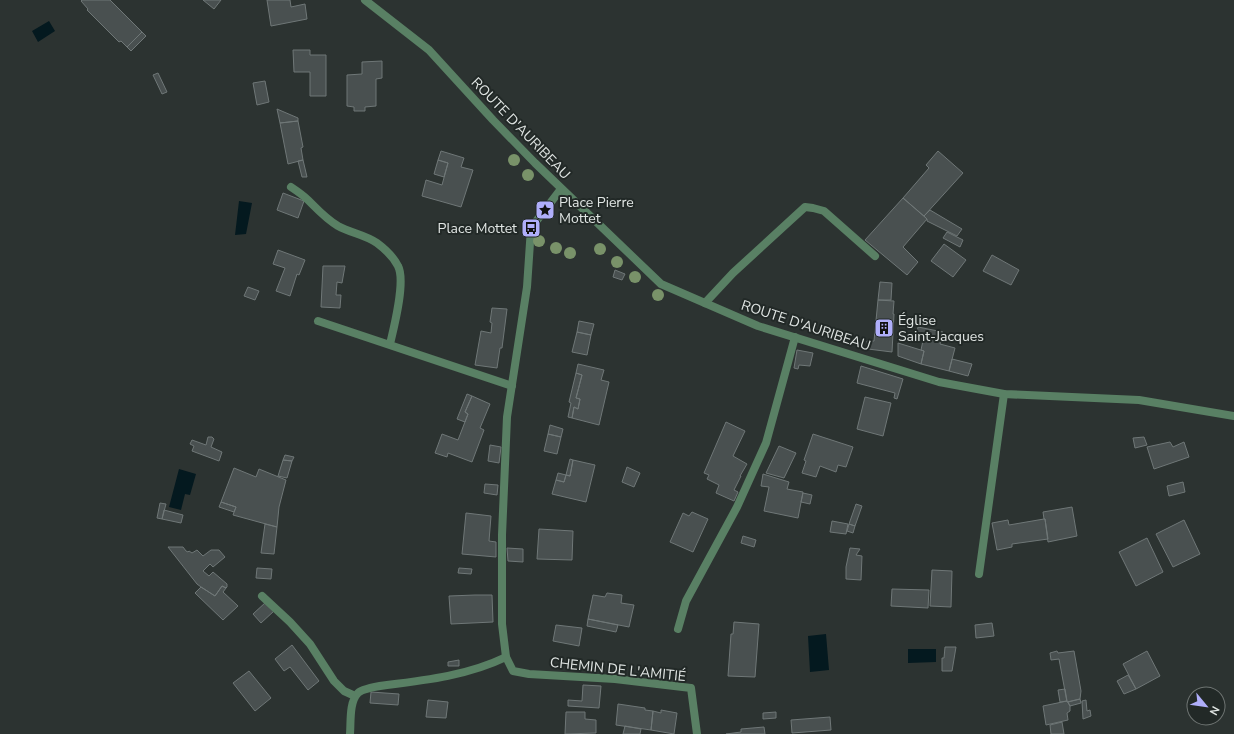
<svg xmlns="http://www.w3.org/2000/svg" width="1234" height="734" viewBox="0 0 1234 734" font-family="'Nunito Sans',sans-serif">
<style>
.water{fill:#04191f}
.building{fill:#495050;stroke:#6f7777}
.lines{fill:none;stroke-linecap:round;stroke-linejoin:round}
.service{stroke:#598064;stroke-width:8}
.minor{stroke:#598064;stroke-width:8}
.tertiary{stroke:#598064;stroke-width:8}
.tree{fill:#799269}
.labels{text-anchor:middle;stroke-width:4;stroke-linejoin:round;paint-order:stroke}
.street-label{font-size:14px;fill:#e0e5e3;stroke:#222927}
.poi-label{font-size:14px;fill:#e0e5e3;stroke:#222927;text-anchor:start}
</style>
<rect width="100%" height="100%" fill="#2c3331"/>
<!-- water -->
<path class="water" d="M49 21 55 31 38 42 32 31Z
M239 201 252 203 246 234 235 235Z
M179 469 196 474 190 495 185 494 181 510 169 507Z
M826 634 829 670 810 672 808 636Z
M908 649H936V662L908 663Z"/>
<!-- building -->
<path class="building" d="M82 0H110L142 32 127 47 121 41 119 42 87 10 88 9 81 1Z
M203 0H221L214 9Z
M267 0H290L291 7 305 4 307 19 271 26Z
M142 32 146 36 131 51 127 47Z
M293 50H310V55H326V96H310V72H294Z
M382 61V78L376 79V106L365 107V111H354V107L347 106V75L362 74V62Z
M158 73 167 92 162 94 153 75Z
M265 81 269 102 257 105 253 83Z
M277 109 298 118V121L280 123Z
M298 121 303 147 301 148 303 160 288 164 280 123Z
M441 151 464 158 461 167 473 170 461 207 422 196 426 180 442 185 448 163 438 160Z
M938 151 963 173 924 216 903 198 929 168 926 165Z
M303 160 307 177H302L298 161Z
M438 160 448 163 444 177 434 174Z
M283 193 304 201 298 218 277 210Z
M903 198 927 219 903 247 918 262 907 275 865 240Z
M930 210 962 229 957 236 927 221V219L924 216Z
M947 232 963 240 960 247 943 238Z
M944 244 966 260 953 277 931 261Z
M278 250 305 260 299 275 297 274 290 296 276 291 285 268 273 264Z
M992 255 1019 270 1011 285 983 271Z
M323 266H345L342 283 337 282 336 295H341L340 308 321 307Z
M615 270 625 274 622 280 613 277Z
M880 282 892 283 891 300H878Z
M248 287 259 291 255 300 244 296Z
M878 300 894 301 893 314H894L892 352 868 349 867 341H874Z
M492 308 507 309 502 348H500L497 368 475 365 481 331 491 333 492 323 490 322Z
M579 321 594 324 591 335 577 332Z
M918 327 943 332 940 344 955 348 949 371 921 364 924 351 921 350 924 336 917 334Z
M577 332 591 335 587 355 572 352Z
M898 343 924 351 921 364 898 356Z
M797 350 813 353 810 366 799 365 798 369 794 368Z
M952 359 972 364 968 376 949 371Z
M578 364 604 370 601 380 609 382 599 425 572 418 574 407 578 409 580 399 576 398 582 375 576 373Z
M861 366 903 379 897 399 894 398 895 393 857 383Z
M576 373 582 375 576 398 580 399 578 409 574 407 572 418 568 417 571 403 569 402Z
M467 394 472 396 465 412 468 414 465 422 457 419Z
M472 396 490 404 480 428 484 430 472 462 448 453 447 457 435 453 442 434 458 440 468 414 465 412Z
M865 397 891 403 883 436 857 429Z
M726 422 745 431 733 456 747 464 740 476H741L734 490 738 492 734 501 716 493 719 485 707 479 709 475 704 473Z
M550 425 563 429 561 437 548 434Z
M548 434 561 437 557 454 544 451Z
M813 434 853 447 846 467 838 465 836 472 820 466 816 477 802 473 806 461 804 460Z
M208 437H212L214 439 211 447 222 452 219 461 192 451 194 446 190 444 192 440 206 445Z
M1144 437 1147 445 1135 448 1133 438Z
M1170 442 1173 447 1184 442 1189 457 1154 469 1147 447Z
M490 445 501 447 499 463 488 461Z
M779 446 796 453 784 478 766 473Z
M285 455 294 457 292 461 283 460Z
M570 459 573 460 570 476 566 475Z
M283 460 292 461 287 478 278 476Z
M573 460 595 465 586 502 552 494 556 480 564 482 566 475 570 476Z
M627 467 640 473 634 487 622 482Z
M234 468 256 477 259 469 286 480 279 507 277 527 233 515 236 507 221 502Z
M558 473 566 475 564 482 556 480Z
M763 474 789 482 787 489 803 492 798 518 764 511 769 487 761 486Z
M1183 482 1185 492 1169 496 1167 486Z
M485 484 498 485 497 495 484 493Z
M803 493 812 495 810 504 801 502Z
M221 502 236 507 234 512 219 507Z
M160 503 166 504 162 519 157 518Z
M856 504 862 506 855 526 849 524Z
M1072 507 1077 536 1048 542 1045 519H1044L1043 512Z
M164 510 183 515 181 523 162 519Z
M692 512 708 519 693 552 670 542 683 513 689 516Z
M466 513 491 516 489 541 496 542V557L462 554Z
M1044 519H1045L1048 539 1012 544V547L997 550 992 523 1008 520 1009 525Z
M1184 520 1200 554 1173 567 1156 534Z
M832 521 848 524 846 534 830 532Z
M265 524 277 527 274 554 261 553Z
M849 524 855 526 853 533 847 531Z
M539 529 573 531 572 560 537 559Z
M743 536 756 540 754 547 741 543Z
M1147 538 1163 572 1136 586 1119 552Z
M168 547H183L186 551 188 552 189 551 192 553 197 550 203 556 211 550H219L225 557 213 567 210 564 203 571 209 576 213 572 227 584V587L226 588 222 586 215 596 201 587 197 584Z
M507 548 523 549V562L508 561Z
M850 548 860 549 856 555 862 556 861 580 846 579V567Z
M257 568 272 569 271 579 256 578Z
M459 568 472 569 471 574 458 573Z
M932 570 952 571 951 607 930 606Z
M222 586 226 588 223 592 238 606 223 620 195 593 201 587 215 596Z
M892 589 929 590 928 608 891 606Z
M607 593 622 595 621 603 634 605 629 627 588 619 593 595 605 597Z
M475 595H492L493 622 451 624 449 596Z
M266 602 274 611 261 623 253 614Z
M588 619 618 625 616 632 587 626Z
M734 622 759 624 755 677 728 676 731 634H733Z
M992 623 994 636 976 638 975 625Z
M556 625 582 628 579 646 553 641Z
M292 645 319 681 308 690 290 667 284 671 275 659Z
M945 647H956L952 671H942V658H944Z
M1057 651 1058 653 1074 651 1081 691 1080 699 1067 702 1059 659 1051 660 1050 653Z
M1147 651 1160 676 1136 689 1123 664Z
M459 660V666H448V662Z
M249 671 271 698 255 711 233 683Z
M1128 675 1136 689 1124 694 1117 681Z
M583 685 601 686 599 708 568 706V700L582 701Z
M1065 689 1067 701 1060 702 1058 690Z
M371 692 399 694 398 705 370 703Z
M1080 699 1081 703 1070 706 1068 702Z
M428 700 448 702 446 718 426 717Z
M1086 700 1087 711 1090 710 1091 716 1083 719 1082 701Z
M1067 701 1070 706V711L1067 713 1068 720 1046 725 1043 706Z
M618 704 645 708V710L653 711 651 730 616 725Z
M661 710 677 713 674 734 651 730 653 711 661 713Z
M566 712H585V719L596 720V733L565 734Z
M776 712V718L763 719V713Z
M830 717 831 730 792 733 791 720Z
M1062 722 1064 734H1051L1050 725Z
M625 726 641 729 640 734H623Z
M764 727 765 734H726L741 732V729Z"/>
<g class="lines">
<!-- service -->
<path class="service" d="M291 187C297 191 303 195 308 200 318 210 326 219 338 226 351 233 366 235 377 243 385 249 394 258 398 266 406 281 394 327 390 344
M318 321 512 386
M262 596 290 622 310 644 334 681 344 691 355 696
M350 734C351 722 349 702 358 693 363 688 380 686 387 685 428 680 469 675 506 657"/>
<!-- minor -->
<path class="minor" d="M561 189 531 228 527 287 507 417 502 535V624L506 657 513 671 529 674 615 679 691 688 697 734
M705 303 733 273 805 207 813 208 824 211 875 256
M979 574 1004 394
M678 629 686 601 737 507 766 443 795 337"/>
<!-- tertiary -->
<path class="tertiary" d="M365 0 429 50 493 120 535 163 661 284 758 326 939 382 1004 394 1139 400 1234 416"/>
</g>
<!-- trees -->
<g class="tree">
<circle cx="514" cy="160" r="6"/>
<circle cx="528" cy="175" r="6"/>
<circle cx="539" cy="241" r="6"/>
<circle cx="556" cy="248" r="6"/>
<circle cx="600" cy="249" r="6"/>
<circle cx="570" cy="253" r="6"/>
<circle cx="617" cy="262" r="6"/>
<circle cx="635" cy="277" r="6"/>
<circle cx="658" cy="295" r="6"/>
</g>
<!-- icons -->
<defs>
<symbol id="sight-square" viewBox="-11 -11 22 22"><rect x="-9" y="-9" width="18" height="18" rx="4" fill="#afaefa" stroke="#222927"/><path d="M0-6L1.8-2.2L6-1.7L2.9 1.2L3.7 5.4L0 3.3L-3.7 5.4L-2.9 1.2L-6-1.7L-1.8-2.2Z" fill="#111"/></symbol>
<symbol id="bus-square" viewBox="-11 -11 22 22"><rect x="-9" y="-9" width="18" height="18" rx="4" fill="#afaefa" stroke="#222927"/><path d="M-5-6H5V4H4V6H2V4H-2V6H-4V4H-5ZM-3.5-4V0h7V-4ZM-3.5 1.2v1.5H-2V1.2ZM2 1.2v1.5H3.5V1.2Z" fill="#111"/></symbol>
<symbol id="building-square" viewBox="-11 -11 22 22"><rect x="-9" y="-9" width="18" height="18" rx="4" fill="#afaefa" stroke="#222927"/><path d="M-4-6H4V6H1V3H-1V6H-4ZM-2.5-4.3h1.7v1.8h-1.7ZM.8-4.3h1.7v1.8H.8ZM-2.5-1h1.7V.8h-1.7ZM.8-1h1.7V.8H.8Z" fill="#111"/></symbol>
</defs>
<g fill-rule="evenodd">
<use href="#sight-square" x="534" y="199" width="22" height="22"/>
<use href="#bus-square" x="520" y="217" width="22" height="22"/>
<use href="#building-square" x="873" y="317" width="22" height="22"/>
</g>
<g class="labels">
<!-- street labels -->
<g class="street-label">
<text transform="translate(521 128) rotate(46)" y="5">ROUTE D'AURIBEAU</text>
<text transform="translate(806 325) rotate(18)" y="5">ROUTE D'AURIBEAU</text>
<text transform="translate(618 669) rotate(6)" y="5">CHEMIN DE L'AMITIÉ</text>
</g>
<!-- poi labels -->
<g class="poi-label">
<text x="559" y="207">Place Pierre<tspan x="559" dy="16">Mottet</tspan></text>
<text x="517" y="233" text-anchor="end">Place Mottet</text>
<text x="898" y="325">Église<tspan x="898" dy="16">Saint-Jacques</tspan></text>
</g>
</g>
<!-- north arrow -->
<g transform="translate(1206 706) rotate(119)"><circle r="19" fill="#222927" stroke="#6e7472"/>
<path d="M0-3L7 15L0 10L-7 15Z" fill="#afaefa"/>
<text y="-6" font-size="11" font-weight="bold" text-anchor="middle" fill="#e0e5e3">N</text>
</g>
</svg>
